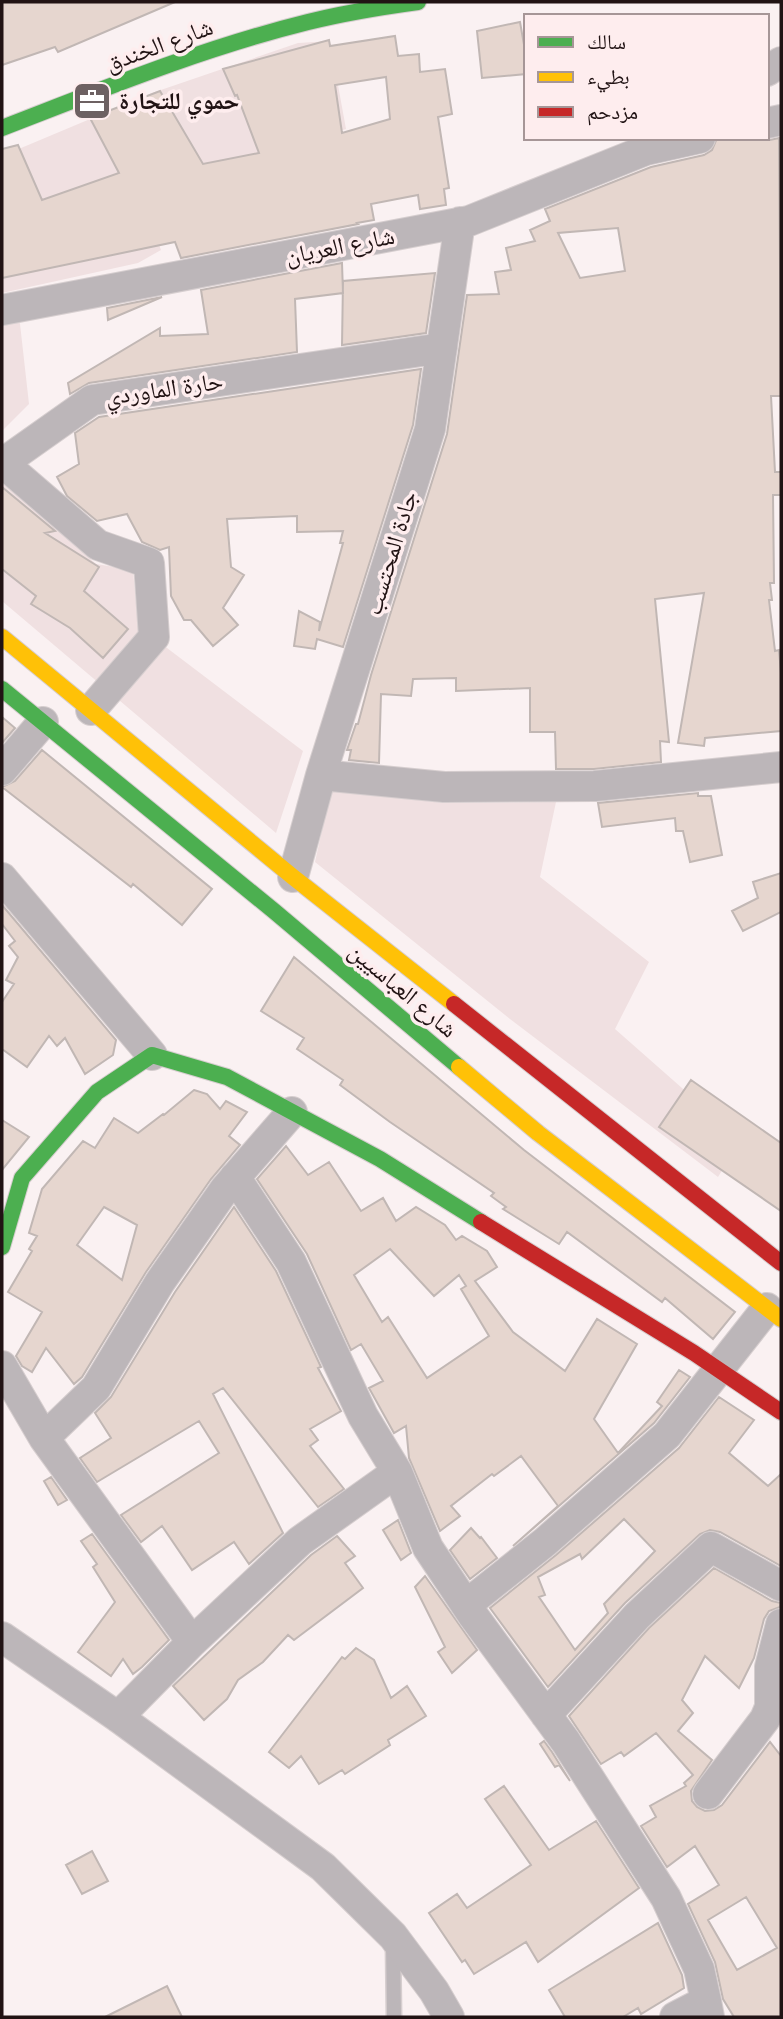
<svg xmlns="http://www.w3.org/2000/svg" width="783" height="2019" viewBox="0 0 783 2019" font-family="'Space Grotesk','Noto Naskh Arabic',sans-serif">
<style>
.built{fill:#f0e0e1}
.building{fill:#e6d6cf;stroke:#c1b7b4;stroke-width:2;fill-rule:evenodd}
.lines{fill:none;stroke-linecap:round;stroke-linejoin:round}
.lane-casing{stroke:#d6cecf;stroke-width:17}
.street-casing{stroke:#d6cecf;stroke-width:32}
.fast-casing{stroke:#d6cecf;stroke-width:18}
.slow-casing{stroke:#d6cecf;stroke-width:18}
.jam-casing{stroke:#d6cecf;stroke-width:18}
.lane{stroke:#bcb6b9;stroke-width:14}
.street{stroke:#bcb6b9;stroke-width:30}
.fast{stroke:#4caf50;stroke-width:16}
.slow{stroke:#ffc107;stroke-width:16}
.jam{stroke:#c62828;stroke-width:16}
.labels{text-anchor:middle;stroke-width:7;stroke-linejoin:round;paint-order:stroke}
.street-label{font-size:24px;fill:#211314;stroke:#feedee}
.poi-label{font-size:24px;font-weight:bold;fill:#211314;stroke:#feedee;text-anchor:start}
</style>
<rect width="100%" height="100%" fill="#faf1f2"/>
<!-- built -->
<path class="built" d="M330 41 346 129 139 193 161 250 138 263 2 293V156L152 93 298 43Z
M19 315 29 404 2 431V319Z
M2 478 96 564 133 570 138 626 303 751 276 833 2 601Z
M331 790 443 803 556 802 540 877 649 962 615 1029 741 1140 718 1177 510 1019 315 862Z"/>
<!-- building -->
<path class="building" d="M2 2H175L58 52 55 47 2 65Z
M520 22 526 56V74L482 78 477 31Z
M395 36 398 56 419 54 420 72 445 69 452 114 438 117 449 188 444 189 446 205 420 209 418 195 371 204 374 220 357 223 358 224 181 258 175 242 2 278V149L18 145 42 200 119 173 90 118 160 91 203 164 259 153 237 95 235 96 223 69 329 40 330 46ZM386 77 390 119 342 133 335 85Z
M717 138 770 140 779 138 781 396H771L775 472H781V495H773L774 583H770L772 600H769L775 651 779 650 781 673V731L705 738 704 746 678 743 704 593 655 599 669 742 660 741 661 762 594 769H556L555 732H530V688L456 691V678L413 679 411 696 381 694 379 763 349 760 351 750H347L356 724H358L371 675 447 434 467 295 499 294 495 272 511 270 506 248 535 241 530 230 550 221 545 209 651 167 704 155 712 150ZM618 228 625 271 580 278 558 233Z
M342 263 343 293 295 299 297 352 89 383 70 394 68 383 160 328V336L208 334 201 290Z
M435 273 426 333 342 345 343 281Z
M162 297 108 320 107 308Z
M421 369 413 425 343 647 317 639 315 649 294 646 299 611 320 622 319 631 343 543H340L343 531 297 532V516L227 519 231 567 244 575 223 608 238 625 213 646 191 620H184L171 596 169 547 160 550 142 542 127 514 97 521 67 496 57 477 79 464 75 433 99 417Z
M2 487 55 531 45 533 99 567 84 591 128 629 103 658 70 628 31 604 36 596 2 569Z
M2 717 15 728 2 743Z
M42 750 212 889 182 925 133 884 131 887 2 787 15 781Z
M698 793V796H711L722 855 690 862 683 831H676L675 818 602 827 598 803Z
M781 873V912L743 931 732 911 758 898 753 882Z
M2 905 116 1040 113 1055 85 1074 65 1038 57 1046 49 1036 27 1067 2 1049V1002L14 984 6 980 18 957 9 946 15 941 2 924Z
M294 957 524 1150 735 1312 713 1339 665 1298 662 1302 567 1232 559 1244 503 1209 506 1207 491 1196 494 1193 390 1122 340 1085 343 1080 297 1049 304 1038 261 1011Z
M691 1080 781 1143V1211L659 1127Z
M194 1090 207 1094 220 1109 226 1101 247 1112 229 1136 240 1145 211 1179 146 1272 82 1377 74 1384 46 1348 32 1372 22 1366 16 1356 42 1312 8 1292 32 1251 29 1249 37 1236 29 1233 42 1189 83 1141 95 1148 114 1118 138 1133 163 1114 164 1115ZM104 1207 137 1225 122 1280 77 1245Z
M2 1120 29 1137 2 1170Z
M286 1146 308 1175 329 1162 361 1211 383 1198 396 1221 416 1207 445 1225 456 1240 462 1236 487 1251 497 1267 475 1281 513 1332 565 1371 597 1319 637 1344 594 1419 618 1453 662 1406 657 1402 679 1370 690 1377 654 1423 513 1546 558 1506 521 1456 494 1476 492 1474 451 1506 460 1516 440 1531 409 1458 406 1426 394 1433 369 1388 383 1381 361 1344 351 1350 307 1254 257 1179ZM390 1249 434 1296 459 1275 466 1286 461 1289 489 1336 427 1378 388 1317 382 1322 354 1275Z
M234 1207 276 1271 321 1367 318 1368 341 1411 310 1429 318 1440 310 1446 344 1489 318 1507 223 1388 213 1394 283 1533 249 1564 234 1542 192 1570 162 1526 141 1542 121 1515 219 1453 199 1421 97 1482 80 1458 111 1438 95 1413 111 1397 175 1292Z
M719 1397 754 1420 729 1453 768 1486 781 1474V1566L720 1532 710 1530 700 1534 625 1603 548 1687 490 1608 556 1555 679 1448ZM624 1519 655 1551 604 1604 608 1613 575 1650 539 1597 545 1595 538 1577 580 1554 582 1559Z
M51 1477 67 1500 58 1505 44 1481Z
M398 1520 411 1553 401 1560 383 1530Z
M471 1528 480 1538 481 1537 497 1558 470 1579 450 1550Z
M92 1534 169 1640 142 1667 133 1674 123 1659 111 1676 78 1652 115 1602 93 1567 97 1564 81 1541Z
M337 1536 355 1556 345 1563 363 1588 294 1640 288 1635 263 1662 238 1680 227 1699 204 1720 173 1686 311 1555Z
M714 1568 772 1601 781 1603 780 1607 769 1611 764 1619 754 1658 739 1688 705 1656 682 1700 693 1713 678 1731 712 1760 691 1791 692 1801 697 1807 705 1811 714 1810 722 1805 770 1742 781 1756V2017H734L723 1999 715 1962 688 1904 719 1885 695 1846 667 1867 641 1826 656 1817 650 1806 686 1786 684 1783 693 1775 656 1733 624 1756 621 1752 601 1764 569 1716 649 1628ZM746 1897 777 1948 737 1970 708 1920Z
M425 1576 477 1650 452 1673 438 1652 445 1647 415 1587Z
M356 1648 374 1660 391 1698 407 1686 426 1716 388 1740 390 1745 345 1774 342 1770 319 1784 301 1756 289 1768 269 1752 342 1657 345 1659Z
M544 1741 552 1752 570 1781 559 1765 555 1767 540 1744Z
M504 1786 549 1850 596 1821 639 1888 538 1962 526 1942 474 1974 465 1960 462 1962 429 1913 457 1894 467 1908 531 1865 485 1799Z
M92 1851 108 1881 82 1894 66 1865Z
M658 1923 682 1975 684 1988 641 2014 638 2008 623 2017H565L549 1990Z
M167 1986 182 2017H105Z"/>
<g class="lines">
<defs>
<path id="lane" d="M393 1944 394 2017"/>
<path id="street" d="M767 71 781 62
M767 123 781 120
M646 150 700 138
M2 310 469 221 646 150 665 138
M91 710 154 637 149 563 98 545 3 463 92 400 442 348
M2 770 43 722
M321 775 444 787 595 786 781 767
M293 877 321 775 430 429 460 222
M2 878 152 1055
M235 1177 291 1262 363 1416 397 1472 428 1548 472 1614 566 1742 666 1898 699 1969 706 2001
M2 1366 44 1438 192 1642
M44 1438 96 1388 160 1282 225 1189 292 1112
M466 1605 545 1542 667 1435 767 1308
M2 1637 118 1717 323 1867 393 1936 434 1991 449 2017
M546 1715 637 1616 711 1547 781 1586
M118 1717 192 1642 300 1541 397 1472
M708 1794 765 1719 770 1707V1667L781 1624
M675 2017 706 2001 709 2017"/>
<path id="fast" d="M2 128C103 89 203 48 308 22 344 13 381 7 418 2
M2 689 274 911 459 1067
M2 1247 22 1178 97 1092 152 1055 227 1077 380 1159 481 1222"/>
<path id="slow" d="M2 637 293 877 454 1004
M459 1067 538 1133 781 1319"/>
<path id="jam" d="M454 1004 781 1263
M481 1222 694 1353 781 1412"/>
</defs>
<!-- lane casing -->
<use href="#lane" class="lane-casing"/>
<!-- street casing -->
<use href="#street" class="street-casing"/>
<!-- fast casing -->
<use href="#fast" class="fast-casing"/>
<!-- slow casing -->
<use href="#slow" class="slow-casing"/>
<!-- jam casing -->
<use href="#jam" class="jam-casing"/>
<!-- lane -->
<use href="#lane" class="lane"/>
<!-- street -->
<use href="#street" class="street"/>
<!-- fast -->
<use href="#fast" class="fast"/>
<!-- slow -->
<use href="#slow" class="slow"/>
<!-- jam -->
<use href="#jam" class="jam"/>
</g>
<!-- icons -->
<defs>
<symbol id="office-square" viewBox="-11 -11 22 22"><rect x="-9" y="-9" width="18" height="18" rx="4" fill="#6d6162" stroke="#feedee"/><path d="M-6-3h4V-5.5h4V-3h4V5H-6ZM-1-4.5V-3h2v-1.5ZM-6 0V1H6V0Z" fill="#fff"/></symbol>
</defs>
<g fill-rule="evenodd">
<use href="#office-square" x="70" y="79" width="44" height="44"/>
</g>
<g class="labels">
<!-- street labels -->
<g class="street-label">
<text transform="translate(159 45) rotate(-20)" y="8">شارع الخندق</text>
<text transform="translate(340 246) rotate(-11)" y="8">شارع العريان</text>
<text transform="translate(164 389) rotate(-8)" y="8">حارة الماوردي</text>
<text transform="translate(391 553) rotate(-73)" y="8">جادة المحتسب</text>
<text transform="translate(403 990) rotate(40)" y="8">شارع العباسيين</text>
</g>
<!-- poi labels -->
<g class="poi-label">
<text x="119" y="109">حموي للتجارة</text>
</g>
</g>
<!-- border -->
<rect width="783" height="2019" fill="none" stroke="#211314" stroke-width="7"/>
<!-- legend -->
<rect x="524" y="14" width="245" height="126" fill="#feedee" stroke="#a69697" stroke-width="2"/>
<rect x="538" y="37" width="35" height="10" fill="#4caf50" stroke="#a69697" stroke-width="2"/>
<text x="587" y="49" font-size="21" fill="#211314">سالك</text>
<rect x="538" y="72" width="35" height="10" fill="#ffc107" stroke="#a69697" stroke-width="2"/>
<text x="587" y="84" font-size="21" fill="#211314">بطيء</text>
<rect x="538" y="107" width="35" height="10" fill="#c62828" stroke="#a69697" stroke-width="2"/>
<text x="587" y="119" font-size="21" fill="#211314">مزدحم</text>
</svg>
